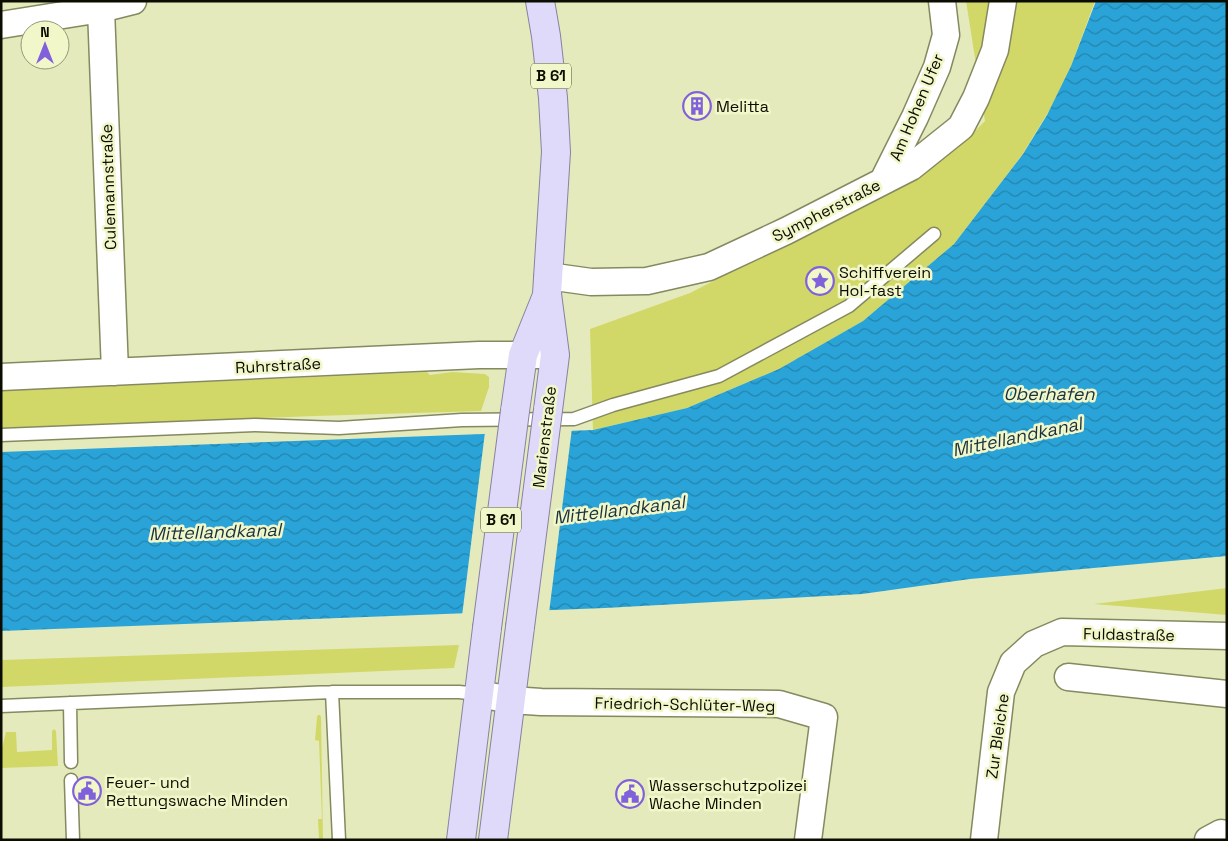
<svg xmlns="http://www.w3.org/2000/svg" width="1228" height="841" viewBox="0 0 1228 841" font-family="'Space Grotesk',sans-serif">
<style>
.green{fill:#d1d868}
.water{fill:url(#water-waves)}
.pier{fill:#e5eabc}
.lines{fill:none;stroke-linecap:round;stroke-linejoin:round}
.lane-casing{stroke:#85895f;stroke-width:15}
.street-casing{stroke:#85895f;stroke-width:29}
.primary-casing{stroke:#8882a1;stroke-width:30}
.lane{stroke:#fff;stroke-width:12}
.street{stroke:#fff;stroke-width:26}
.primary{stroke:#dfdafa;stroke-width:28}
.primary-bridge-casing{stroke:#8882a1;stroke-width:30;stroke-linecap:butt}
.primary-bridge{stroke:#dfdafa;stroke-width:28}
.labels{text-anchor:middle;stroke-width:5;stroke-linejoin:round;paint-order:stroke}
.shield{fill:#f2f7c9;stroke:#51533d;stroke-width:1}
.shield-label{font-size:15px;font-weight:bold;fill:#0c0d01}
.poi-label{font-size:16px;fill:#0c0d01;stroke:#f2f7c9;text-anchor:start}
.street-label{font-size:16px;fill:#0c0d01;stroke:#f2f7c9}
.water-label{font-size:18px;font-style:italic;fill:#19323e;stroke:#f2f7c9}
</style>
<defs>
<pattern id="water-waves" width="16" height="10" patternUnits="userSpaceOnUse" patternTransform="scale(1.25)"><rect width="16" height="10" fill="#2aa4d8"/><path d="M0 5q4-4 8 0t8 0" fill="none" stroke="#2284ad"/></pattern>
</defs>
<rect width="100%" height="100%" fill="#e5eabc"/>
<!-- green -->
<path class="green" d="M966 1H1095L1071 66 1050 109 1022 155 954 244 863 321 779 369 687 408 593 430 590 329 690 293 795 239 879 197 931 168 959 147 985 121Z
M427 372 430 375 452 372 485 374 489 377V387L481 411 315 416 1 428V391Z
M1227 588V615L1094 604Z
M459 645 454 668 1 687V660Z
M318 715H320L321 717 323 840 319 839 318 819H322L319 741 315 740 317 717Z
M54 729 56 731 58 766 1 768V752L6 732H16L17 752 52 750V731Z"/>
<!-- water -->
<path class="water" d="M1096 1H1227V556L970 579 862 594 605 608 1 631V452L593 430 687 408 779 369 863 321 954 244 1023 154 1047 115 1071 66Z"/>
<!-- pier -->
<path class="pier" d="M572 428 549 613 462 616 485 432Z"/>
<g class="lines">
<defs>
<path id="lane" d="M1 435 255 425 339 428 462 420 574 419 613 405 719 376 849 306 934 234
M332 692 339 840
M70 703 71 762
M1 706 332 692H459L479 694
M71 780 73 840"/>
<path id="street" d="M99 1 101 9 115 372
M1 25 101 9 133 1
M883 181 915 117 937 67 946 35 942 1
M548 276 591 282 647 281 709 267 786 231 911 167 961 127 976 98 995 50 1003 1
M1 377 479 355H555
M1068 677 1227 694
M479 694 511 700 541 702 779 704 824 717 808 840
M984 840 1001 692 1013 663 1034 644 1062 632 1227 636
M1208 840 1221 833 1227 834"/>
<path id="primary" d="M540 1 546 36 553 98 556 152 547 294 555 355 548 410
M515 411 523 355 546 298
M461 840 487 628
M493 840 520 627"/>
</defs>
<!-- lane casing -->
<use href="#lane" class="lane-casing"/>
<!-- street casing -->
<use href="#street" class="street-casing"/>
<!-- primary casing -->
<use href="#primary" class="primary-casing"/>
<!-- lane -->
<use href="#lane" class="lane"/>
<!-- street -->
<use href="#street" class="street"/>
<!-- primary -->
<use href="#primary" class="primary"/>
<defs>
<path id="primary-bridge" d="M520 627 548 410
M487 628 515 411"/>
</defs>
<!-- primary-bridge casing -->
<use href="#primary-bridge" class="primary-bridge-casing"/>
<!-- primary-bridge -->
<use href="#primary-bridge" class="primary-bridge"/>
</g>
<!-- icons -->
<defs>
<symbol id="building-ring" viewBox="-11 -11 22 22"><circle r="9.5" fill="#f2f7c9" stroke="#8160db" stroke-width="1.5"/><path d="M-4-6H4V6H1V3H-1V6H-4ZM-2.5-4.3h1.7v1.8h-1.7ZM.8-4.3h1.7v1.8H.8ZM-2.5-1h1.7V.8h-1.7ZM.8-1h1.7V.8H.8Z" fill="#8160db"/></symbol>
<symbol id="sight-ring" viewBox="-11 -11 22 22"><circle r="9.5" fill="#f2f7c9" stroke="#8160db" stroke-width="1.5"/><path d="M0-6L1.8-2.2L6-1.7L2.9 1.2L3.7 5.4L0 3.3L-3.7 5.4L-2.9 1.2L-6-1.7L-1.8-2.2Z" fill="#8160db"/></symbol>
<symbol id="civic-ring" viewBox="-11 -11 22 22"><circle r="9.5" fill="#f2f7c9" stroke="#8160db" stroke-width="1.5"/><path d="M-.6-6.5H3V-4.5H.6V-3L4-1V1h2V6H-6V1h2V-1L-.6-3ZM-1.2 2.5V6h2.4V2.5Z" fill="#8160db"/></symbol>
</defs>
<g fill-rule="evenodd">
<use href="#building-ring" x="681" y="90" width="32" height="32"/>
<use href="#sight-ring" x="804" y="265" width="32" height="32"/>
<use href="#civic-ring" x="71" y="775" width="32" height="32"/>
<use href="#civic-ring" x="614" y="778" width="32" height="32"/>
</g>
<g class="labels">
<!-- shield labels -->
<g class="shield">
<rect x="531" y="63.5" width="40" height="25" rx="4"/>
<rect x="481" y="507.5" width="40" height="25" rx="4"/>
</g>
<g class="shield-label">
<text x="551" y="81">B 61</text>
<text x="501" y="525">B 61</text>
</g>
<!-- poi labels -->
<g class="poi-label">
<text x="716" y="112">Melitta</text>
<text x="839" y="278">Schiffverein<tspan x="839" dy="18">Hol-fast</tspan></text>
<text x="106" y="788">Feuer- und<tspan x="106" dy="18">Rettungswache Minden</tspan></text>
<text x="649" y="791">Wasserschutzpolizei<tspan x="649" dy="18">Wache Minden</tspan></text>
</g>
<!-- street labels -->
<g class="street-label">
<text transform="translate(916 107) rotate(-67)" y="6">Am Hohen Ufer</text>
<text transform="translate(108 187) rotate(-92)" y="6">Culemannstraße</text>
<text transform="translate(826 210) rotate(-27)" y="6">Sympherstraße</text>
<text transform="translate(278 365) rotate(-3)" y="6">Ruhrstraße</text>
<text transform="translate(544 437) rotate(-83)" y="6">Marienstraße</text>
<text transform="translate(1129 634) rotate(1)" y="6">Fuldastraße</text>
<text transform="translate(685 704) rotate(1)" y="6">Friedrich-Schlüter-Weg</text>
<text transform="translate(997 736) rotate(-82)" y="6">Zur Bleiche</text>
</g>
<!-- water labels -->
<g class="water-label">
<text x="1049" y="400">Oberhafen</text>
<text transform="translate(1017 437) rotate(-12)" y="6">Mittellandkanal</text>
<text transform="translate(619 510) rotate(-7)" y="6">Mittellandkanal</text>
<text transform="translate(215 532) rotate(-2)" y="6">Mittellandkanal</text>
</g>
</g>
<!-- border -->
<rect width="1228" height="841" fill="none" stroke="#0c0d01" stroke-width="5"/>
<!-- north arrow -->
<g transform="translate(45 45)"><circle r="24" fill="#f2f7c9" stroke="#969979"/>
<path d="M0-4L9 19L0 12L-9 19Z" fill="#8160db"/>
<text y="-8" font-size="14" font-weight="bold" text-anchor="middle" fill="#0c0d01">N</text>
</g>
</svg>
